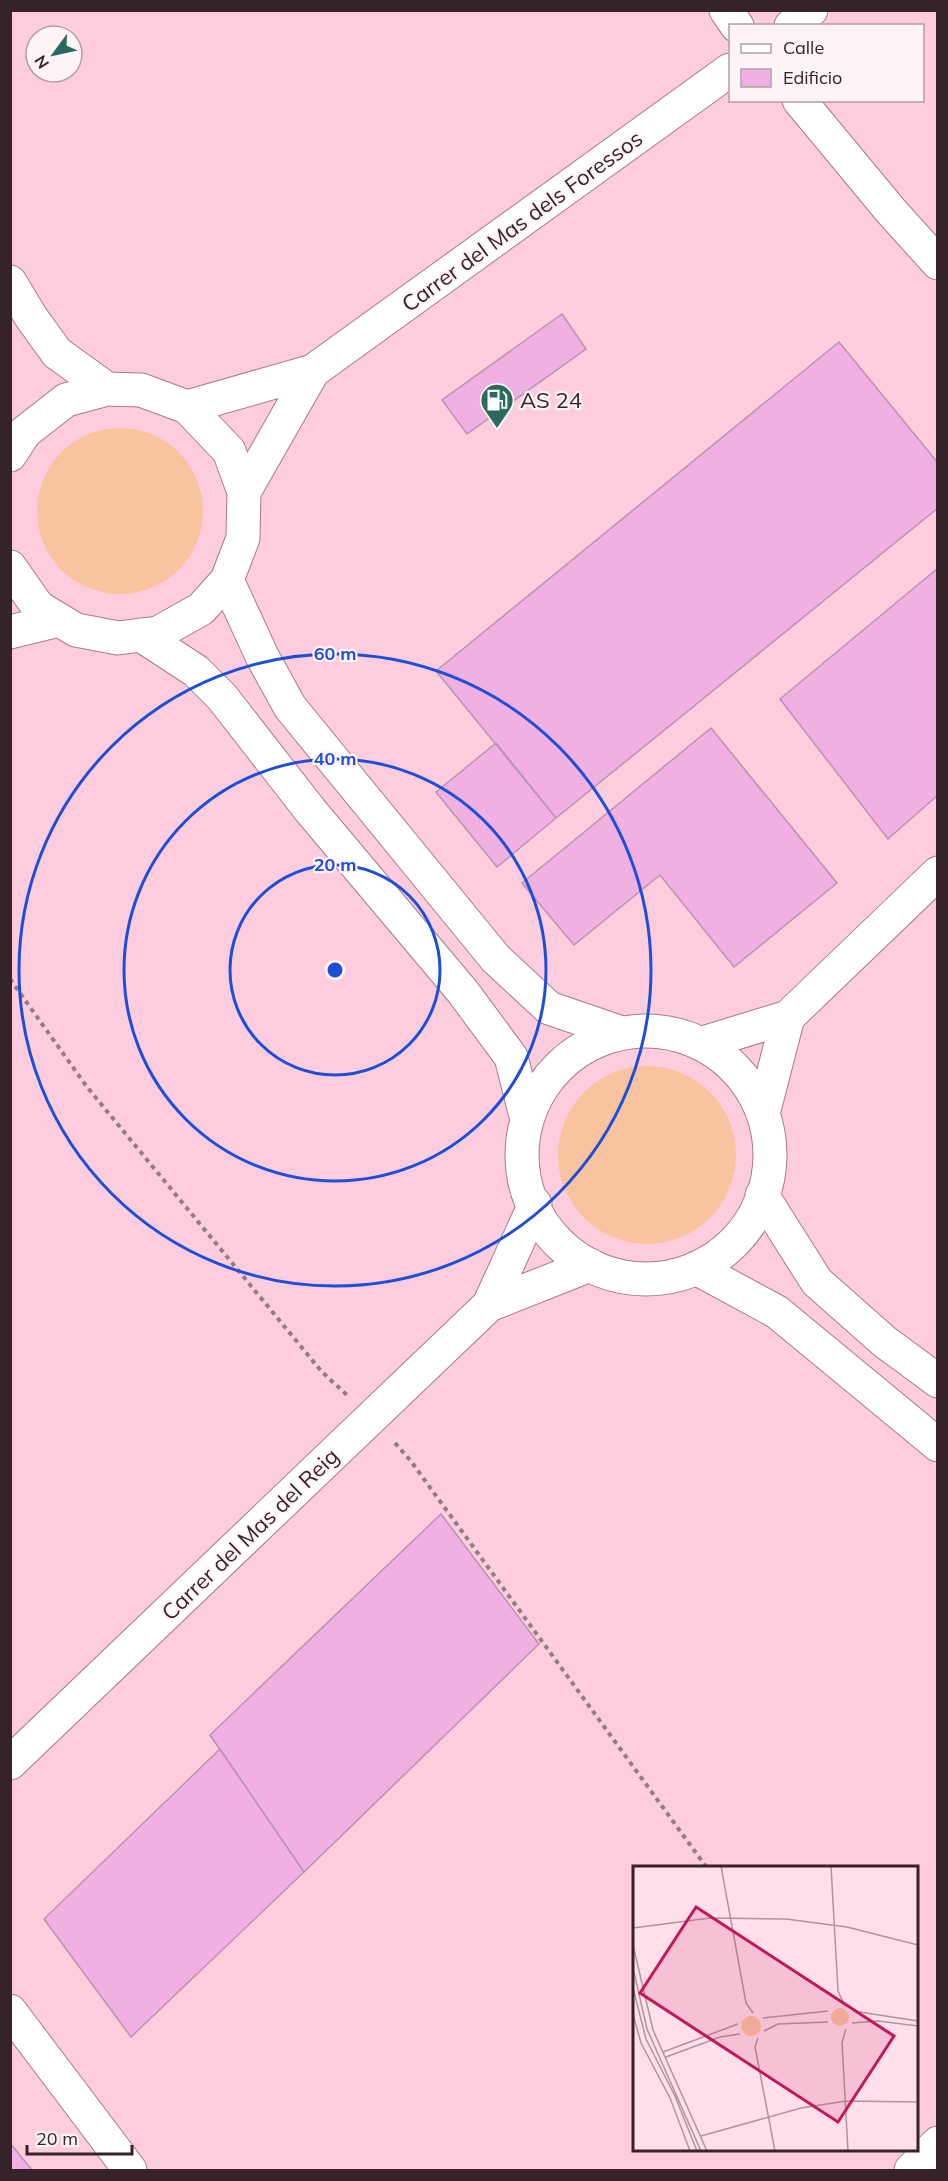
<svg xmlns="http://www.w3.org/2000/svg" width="948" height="2181" viewBox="0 0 948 2181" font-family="Mulish,sans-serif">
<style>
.built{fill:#fdcdde;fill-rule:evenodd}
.green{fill:#fac39f}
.building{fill:#f0b0e1;stroke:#ba93b0;stroke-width:1.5}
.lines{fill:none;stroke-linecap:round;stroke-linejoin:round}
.minor-casing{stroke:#a87a8b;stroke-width:35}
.path{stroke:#947b84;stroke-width:4;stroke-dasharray:4.5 4.5;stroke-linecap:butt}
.minor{stroke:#fff;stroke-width:33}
.ring{fill:none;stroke:#1d4ed8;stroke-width:3}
.labels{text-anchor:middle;stroke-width:4.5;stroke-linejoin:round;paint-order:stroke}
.street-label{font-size:22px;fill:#36232a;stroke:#fef3f6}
.poi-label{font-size:22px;fill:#36232a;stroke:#fef3f6;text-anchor:start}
.inset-road{fill:none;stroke:#af949d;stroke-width:1.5}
.view{fill:#c2185b;fill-opacity:0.15;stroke:#c2185b;stroke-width:3}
.inset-edge{fill:none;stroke:#36232a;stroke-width:3}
.centre{fill:#1d4ed8;stroke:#fef3f6;stroke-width:3}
.ring-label{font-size:18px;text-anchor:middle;font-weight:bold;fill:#1d4ed8;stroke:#fef3f6;stroke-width:4.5;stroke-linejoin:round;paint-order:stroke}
</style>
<rect width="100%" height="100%" fill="#ffdfea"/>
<!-- built -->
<path class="built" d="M11 11H937V2170H11ZM730 26H922V100H730ZM36 36H72V72H36ZM634 1868H916V2150H634Z"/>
<!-- green -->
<path class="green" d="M37 511a83 83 0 1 1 166 0a83 83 0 1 1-166 0Z
M558 1155a89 89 0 1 1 178 0a89 89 0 1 1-178 0Z"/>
<!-- building -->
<path class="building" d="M562 314 586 349 467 434 442 400Z
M839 342 938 463V508L556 818 436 671Z
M938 568V795L888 839 780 699Z
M711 728 837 883 734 967 660 875 574 945 522 883Z
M496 743 556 818 497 867 436 792Z
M441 1514 539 1644 304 1872 210 1735Z
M220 1749 304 1872 131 2037 44 1919Z
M10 2143 32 2170H10Z"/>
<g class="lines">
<defs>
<path id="minor" d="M726 10 737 26
M791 26 811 10
M799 100 891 211 938 263
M10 282 31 317 57 353 107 389
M187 407 313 371 730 70
M10 455 25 432 66 400 107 389 141 390 187 407 229 451 244 492 243 538 227 580 201 609 158 633 118 638 76 630 38 607 10 567
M244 492 313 371
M227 580 262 656 290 707 496 959 549 1008 619 1032
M10 632 59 620
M141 635 196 671 222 697 310 810 463 992 511 1057 526 1116
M522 1155a124 124 0 1 1 248 0a124 124 0 1 1-248 0Z
M703 1043 788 1017 938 873
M763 1114 788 1017
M762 1195 817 1282 885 1342 938 1381
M696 1268 777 1312 938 1445
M489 1305 590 1265
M10 1763 489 1305 535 1204
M10 2011 130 2170
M911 2170 938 2143"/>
</defs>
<!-- minor casing -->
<use href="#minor" class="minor-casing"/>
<!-- path -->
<path class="path" d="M10 979 87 1087 322 1372 347 1395
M395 1443 410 1460 707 1868"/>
<!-- minor -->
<use href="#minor" class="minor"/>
</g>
<!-- distance rings -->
<g class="ring">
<circle cx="335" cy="970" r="105"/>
<circle cx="335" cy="970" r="211"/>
<circle cx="335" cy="970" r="316"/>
</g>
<!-- icons -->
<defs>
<symbol id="fuel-pin" viewBox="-11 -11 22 30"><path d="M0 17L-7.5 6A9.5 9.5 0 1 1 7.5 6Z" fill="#286a5b" stroke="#fef3f6"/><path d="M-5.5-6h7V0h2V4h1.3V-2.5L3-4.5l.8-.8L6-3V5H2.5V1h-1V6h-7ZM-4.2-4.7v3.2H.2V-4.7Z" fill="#fff"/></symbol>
</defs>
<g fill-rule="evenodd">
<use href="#fuel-pin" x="478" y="381" width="38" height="52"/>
</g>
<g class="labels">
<!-- street labels -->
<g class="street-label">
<text transform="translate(522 221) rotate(-36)" y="8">Carrer del Mas dels Foressos</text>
<text transform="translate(250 1534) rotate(-44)" y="8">Carrer del Mas del Reig</text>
</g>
<!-- poi labels -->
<g class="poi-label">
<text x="520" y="408">AS 24</text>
</g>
</g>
<!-- overview -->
<g transform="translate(633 1866)">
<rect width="285" height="285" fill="#ffdfea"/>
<path d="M198 151a9 9 0 1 1 18 0a9 9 0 1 1-18 0ZM108 160a10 10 0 1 1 20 0a10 10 0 1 1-20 0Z" fill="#fac39f"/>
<path class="inset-road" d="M88 0 113 137 120 147M198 0 205 125 211 138M0 62 77 52 153 53 214 61 285 79M0 79 20 164 74 285M0 102 14 163 68 285M0 122 13 173 42 230 64 285M220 145 285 155M0 148 8 177 37 232 57 285M130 152 195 145M219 157 245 155 285 160M213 163 209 176 215 285M131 165 145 158 195 156M125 172 122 181 142 285M30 186 105 158M33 191 87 171 107 168M68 270 168 242 213 235 285 236"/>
<path class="view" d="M63 41 261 170 205 256 7 127Z"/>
<rect width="285" height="285" class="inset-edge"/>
</g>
<circle cx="335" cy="970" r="9" class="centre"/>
<g class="ring-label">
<text x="335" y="660">60 m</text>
<text x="335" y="765">40 m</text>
<text x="335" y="871">20 m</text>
</g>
<!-- border -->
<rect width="948" height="2181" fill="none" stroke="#36232a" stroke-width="24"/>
<!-- legend -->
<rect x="729" y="24" width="195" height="78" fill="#fef3f6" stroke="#aea0a4" stroke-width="1.5"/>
<rect x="741" y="44" width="30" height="9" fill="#ffffff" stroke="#aea0a4" stroke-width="1.5"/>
<text x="783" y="54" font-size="18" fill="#36232a">Calle</text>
<rect x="741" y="69" width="30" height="18" fill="#f0b0e1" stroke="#aea0a4" stroke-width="1.5"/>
<text x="783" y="84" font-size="18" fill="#36232a">Edificio</text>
<!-- north arrow -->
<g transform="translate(54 54) rotate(237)"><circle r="28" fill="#fef3f6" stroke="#aea0a4" stroke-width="1.5"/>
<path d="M0-4.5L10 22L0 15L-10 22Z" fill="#286a5b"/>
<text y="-9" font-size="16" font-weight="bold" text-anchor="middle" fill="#36232a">N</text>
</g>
<!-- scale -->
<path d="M27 2145v9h105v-9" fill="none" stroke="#36232a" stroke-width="3"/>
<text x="36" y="2145" font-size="18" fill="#36232a" stroke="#fef3f6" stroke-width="4.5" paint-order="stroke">20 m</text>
</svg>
